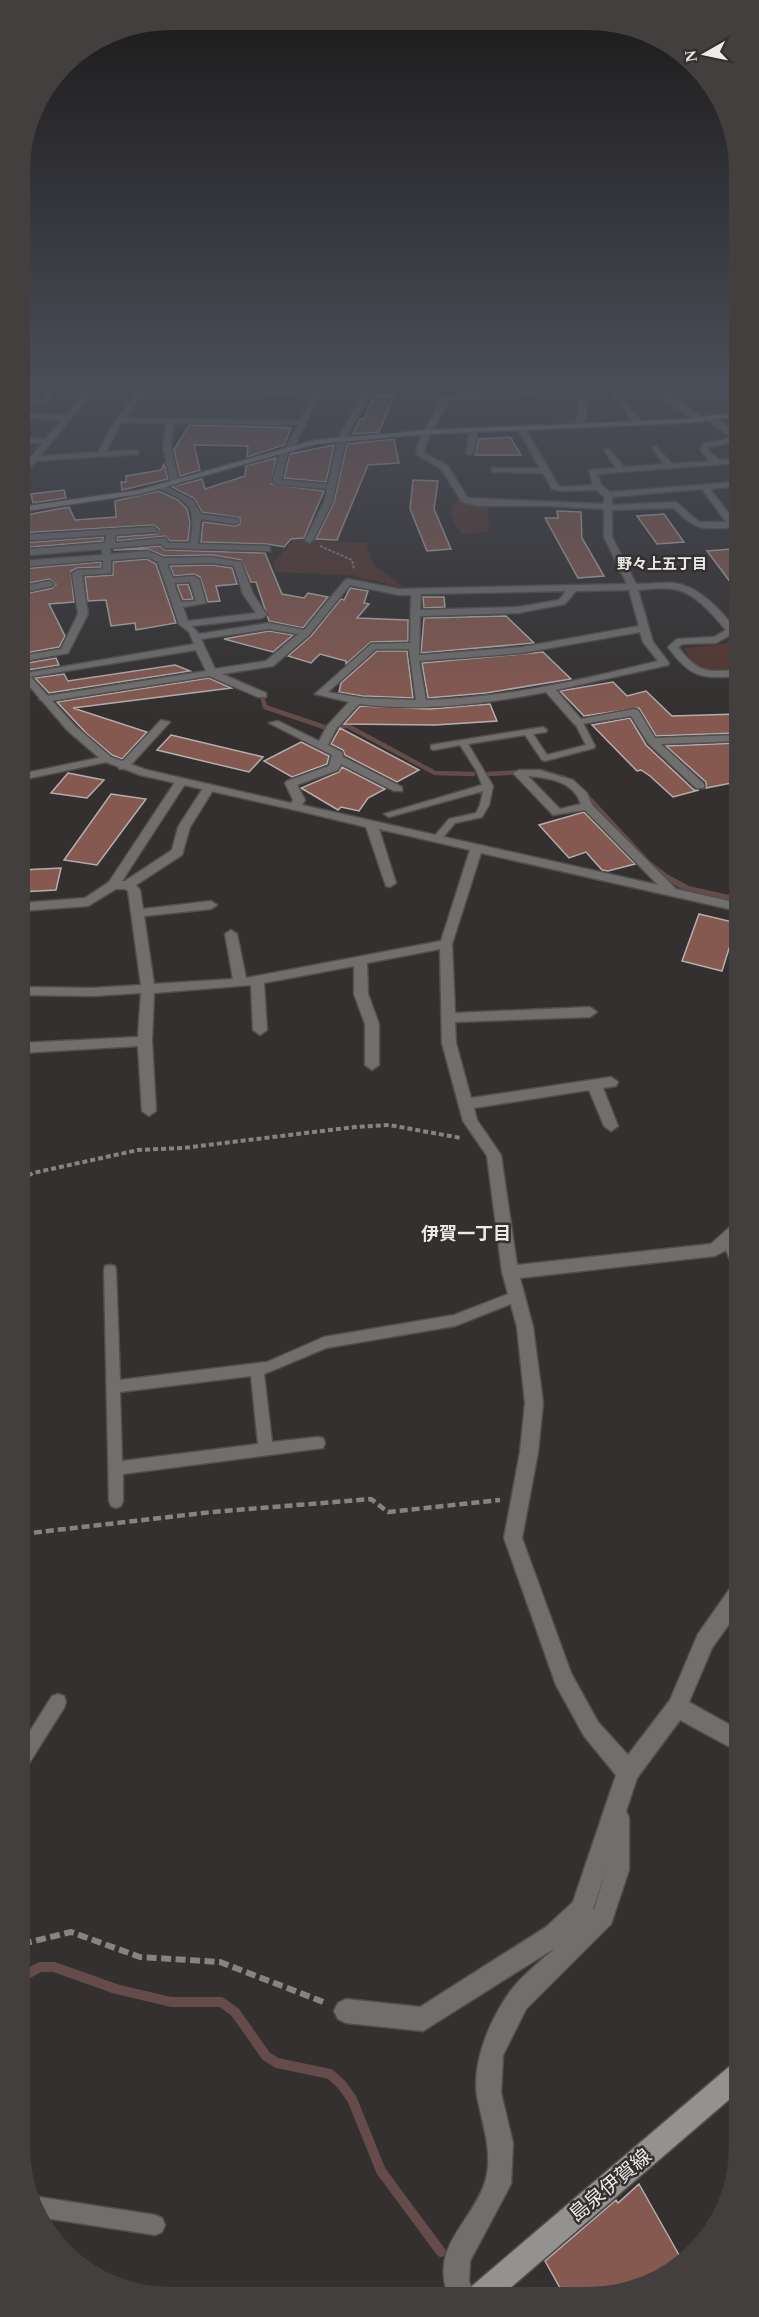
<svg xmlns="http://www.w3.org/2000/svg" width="759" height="2317" viewBox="0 0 759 2317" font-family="'Times New Roman','Noto Sans JP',serif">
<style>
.green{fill:#543630}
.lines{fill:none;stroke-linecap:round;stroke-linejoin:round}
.stream-far2{stroke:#654b49;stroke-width:4.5}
.stream-far1{stroke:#654b49;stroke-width:6}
.stream{stroke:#654b49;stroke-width:10}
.building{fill:#855950;stroke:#b4afae;stroke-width:1.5}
.service-casing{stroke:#514e4d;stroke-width:3}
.minor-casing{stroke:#514e4d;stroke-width:3}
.tertiary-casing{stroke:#514e4d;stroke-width:3}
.secondary-casing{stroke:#514e4d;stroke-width:3}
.path-far3{stroke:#868382;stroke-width:2;stroke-dasharray:3 1.5;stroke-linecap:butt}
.path-far2{stroke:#868382;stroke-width:4;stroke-dasharray:5 3;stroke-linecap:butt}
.path-far1{stroke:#868382;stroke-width:4.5;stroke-dasharray:8 4;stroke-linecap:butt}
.path{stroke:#868382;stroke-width:6;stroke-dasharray:10 4.5;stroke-linecap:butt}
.service{fill:#716f6e;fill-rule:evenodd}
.minor{fill:#716f6e;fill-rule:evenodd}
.tertiary{fill:#716f6e;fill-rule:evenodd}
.secondary{fill:#949291;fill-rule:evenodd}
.labels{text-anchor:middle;stroke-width:5;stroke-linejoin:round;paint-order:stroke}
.far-neighbourhood-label{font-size:15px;font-weight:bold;fill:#edebea;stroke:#33302f}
.neighbourhood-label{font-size:18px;font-weight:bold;fill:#edebea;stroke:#33302f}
.near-street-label{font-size:20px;fill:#edebea;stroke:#33302f}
</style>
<rect width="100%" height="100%" fill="#33302f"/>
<!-- green -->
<path class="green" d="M458 497 462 502 488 505 489 532 461 534 450 514Z
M294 540 366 543 374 565 405 588 348 575 275 572 274 562Z
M737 638V668C706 670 701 677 684 648L724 644Z"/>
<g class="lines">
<!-- stream-far2 -->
<path class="stream-far2" d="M262 696 265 707 327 728
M340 726H348L435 773 473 774
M541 771 564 778
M488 774 521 772
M587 796 649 863 671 880"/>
<!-- stream-far1 -->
<path class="stream-far1" d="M668 878 688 889 738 900"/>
<!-- stream -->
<path class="stream" d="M22 1977 40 1967H54L116 1989 171 2002H221L235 2012 266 2056 277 2063 330 2074 342 2085 352 2099 381 2171 441 2252"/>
</g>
<!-- building -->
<path class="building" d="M374 395 394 396 379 432 353 434 360 419H364Z
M189 425 263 427 291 428 284 445 247 457 248 446 194 445 200 470 180 476 174 450Z
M510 437 521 455H475L479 439Z
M394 439 399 463 368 465 337 540 316 539 334 502 347 444Z
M334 445 326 482 284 478 290 454Z
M276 458 271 484 324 491 304 538 291 539 284 547 267 544 201 542 203 522 236 526 240 524V518L202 512 194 498 172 487 202 479 205 489 245 476 246 466Z
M164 464 168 479 122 490 121 482H126V476L161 470Z
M413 480 438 481 434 509 451 549 427 551 410 509Z
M64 490 66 498 33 503 31 494Z
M159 491 178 500 187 509 190 522 188 541H170L165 536 117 541V537L156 534 159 529 153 525 20 533V523H27L25 515 69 507 75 520 116 517 115 501Z
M557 511 581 512 582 538 604 576 578 578 545 518H558Z
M664 514 684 542 657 544 637 516Z
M103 537V541L20 548V543Z
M160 546 165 550 265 553 282 594 304 598 308 593 328 597 303 628 269 621 256 582H251L241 560 212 555 164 556 148 549 113 550Z
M732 549 737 555V591L707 551Z
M147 559 156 564 176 623 136 630 135 623 111 626 106 600 88 601 85 577 113 575V562Z
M101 562V567L77 568 71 571 74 602 49 604 65 636 59 647 20 654V595L52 588 56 584 49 579 20 585V569Z
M212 565 232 568 237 584 216 586 220 601 208 602 200 577 194 574 174 576 170 566Z
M188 584 193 599 183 600 177 585Z
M350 588 368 591 364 603 369 604 357 618 408 620V641L371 642 346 664V661L320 654 311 663 288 656 311 636 341 599 344 600Z
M423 597H444L445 607 424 608Z
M506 616 534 643 421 653 424 618Z
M269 631 293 635 273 652 224 639Z
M377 651H407L413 698 362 696 339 692 341 683Z
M543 652 571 679 486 693 428 698 422 663Z
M56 658 59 665 28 670 22 664Z
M175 665 190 671 49 693 35 678 64 674 68 681Z
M209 678 231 688 73 708 147 732 122 759 112 755 86 733 57 702Z
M613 682 627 696 646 691 672 716 737 714V733L656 736 639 708 584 716 560 691Z
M490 704 497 721 435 725 344 724 360 706 430 709Z
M630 718 646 745 694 790H699L673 797 650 776 641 770 637 771 592 725Z
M340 728 419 770 397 782 345 755 343 750 331 744Z
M171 735 263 757 249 772 157 750Z
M301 742 329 756 327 764 292 777 264 761Z
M737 743V782L706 788V782L666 746Z
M342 767 385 789 368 798 359 811 341 807 338 810 301 788 339 772Z
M68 773 104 780 87 798 51 793Z
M111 794 146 799 97 865 64 860Z
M584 812 635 864 608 871 602 870 586 852 569 858 539 825Z
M61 868 56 890 21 892V870Z
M699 914 737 923 722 971 682 961Z
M639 2184 683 2262 664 2278 618 2295H564L545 2261 616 2200 618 2203Z"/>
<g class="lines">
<defs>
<path id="service" d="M579 720 583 723 595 746 594 748 545 761 542 760 525 735 468 744 493 786 489 805 482 817 455 823 440 841 437 842 432 839 449 819 476 813 480 805 483 791 389 817 384 814 482 785 476 770 460 745 434 750 431 749V745L543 727 547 730 546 732 533 734 547 755 586 745 575 723Z
M110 1265 115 1266 116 1270 120 1380 267 1362 324 1337 454 1315 516 1291 521 1292 523 1296 521 1300 455 1326 326 1348 264 1374 272 1442 318 1437 323 1438 325 1443 323 1448 123 1474V1501L121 1506 116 1508 111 1506 109 1501 104 1270 105 1266ZM251 1376 258 1444 122 1461 120 1392Z
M58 1694 64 1696 66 1702 64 1708 28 1765 22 1767V1744L52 1696Z
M39 2197 155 2215 162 2218 165 2225 162 2232 155 2235 45 2218 34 2199Z"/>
<path id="minor" d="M49 389H56L46 404 20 403V399L41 400Z
M88 389H95L40 456 98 452 116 420 139 389H197L144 393 125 418 300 421 314 393 262 395 254 389H322L294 447 289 449 281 480 328 484 338 439 365 389H372L346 439 332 502 313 540 309 543 305 540 324 502 327 489 276 484 272 482 281 449 286 447 298 425 174 423 171 448 179 483 175 485 171 483 163 448 166 423 122 422 106 452 135 450 139 452 138 454 36 461 20 477V470L43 443 20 442V438L46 439 62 420 20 417V413L66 416Z
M527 389H534L537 394 533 396 449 400 426 443 424 453 447 465 468 498 604 504V496L596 490 561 491 552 489 543 473 492 472V468H540L517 428 521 426 525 428 558 485 562 487 593 485 589 470 616 468 604 450 608 448 624 467 664 464 652 448 656 446 672 464 710 461 700 450 704 443 733 438 707 420V416H713L737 434V441L710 447 708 450 719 460 737 459V463L597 474 602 486 610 492 737 482V486L710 489 735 522 737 521V527C707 529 695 532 674 508L612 510V537L636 584C648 584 662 582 674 583 700 586 722 612 737 631L716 643 683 644 678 647C698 673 706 672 737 670V676C701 679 690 677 668 647L677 639 714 637 726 630C713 615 695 592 673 589 662 587 649 589 638 590L653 642 669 663 668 665 556 690 581 719 634 709 638 710 655 738 737 735V741L661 744 704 784V788H696L648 743 631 716 575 725 546 692C486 704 421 712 359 704L336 729 328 745 342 752 343 757 402 787V791H394L341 764 338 770 297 785 305 800 302 805 658 885 585 810 553 815 513 773 519 770H539L573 780 587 793 592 805 676 889 738 903V911L481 853 452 944 455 1013 590 1007 597 1012 590 1017 455 1022 456 1043 471 1098 611 1077 618 1082 616 1086 603 1088 618 1126 611 1131 604 1126 589 1090 474 1108 477 1120 501 1155 517 1265 711 1244 732 1225 738 1223V1266L732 1265 726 1250 715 1256 520 1278 533 1327 543 1403 538 1452 522 1538 571 1673 598 1722 628 1755 670 1700 698 1634 731 1587 738 1585 739 1610 712 1648 689 1702 739 1730V1752L680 1720 637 1778 626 1811 629 1818V1870L611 1924 526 2009 503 2055 501 2093 513 2143 511 2184 470 2261 469 2281 474 2295H448C430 2245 472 2223 485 2182 494 2154 482 2123 477 2096 472 2062 490 2020 509 1993 521 1976 540 1962 555 1948L423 2031 346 2023 338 2019 334 2011 338 2003 346 1999 420 2007 546 1927 573 1902 616 1775 584 1736 556 1685 504 1538 520 1452 525 1403 517 1327 502 1272 487 1156 463 1121 442 1043 440 949 367 963 368 994 379 1024V1065L372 1070 365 1065V1024L354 994V966L264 983 267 1030 260 1035 253 1030 251 985 154 993 152 1041 156 1111 149 1116 142 1111 138 1046 21 1053V1043L138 1037 141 993 92 996 21 995V987L92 988 141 985 128 891 125 889H116L88 906 21 911V903L85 898 109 882 177 779H185L187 781 122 881H125L172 850 178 827 205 785 209 784 215 787 190 827 182 855 136 885 140 890 143 909 211 901 217 905 211 909 144 916 154 984 233 979 225 934 231 930 237 934 246 978 441 941 470 850 379 829 396 883 390 887 386 886 366 827 291 809 289 807 293 800 285 783 287 781 329 766 332 755 269 723 278 721 319 741 327 726 349 702 315 694 371 644 410 643 411 595H399L350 585 309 635 273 666 222 674 266 693V697H258L209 676 44 702 39 699 40 697 206 671 196 650 22 678 21 676 26 673 194 644 189 632 179 624 158 562 147 557 111 560V573L82 575 88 614 68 653 20 662V656L61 649 78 614 72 573 77 570 103 569V560L20 567V561L102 555V549L20 556V550L105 543 106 535 20 541V535L153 527 157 530 156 532 115 535V543L165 538 169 543H190C196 509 192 502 160 489V485H163L193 500 201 514 238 519V523L235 524 201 519 198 544 267 546 270 547V551L165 548 161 544 110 548 111 554 148 551 164 558 212 557 241 562 253 594 267 615 262 618 192 626 199 634 269 623 304 630 345 580 348 579 399 589 627 584 604 537V509L547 506H478L462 502 441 469 416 454 418 443 443 396 528 392ZM702 489 726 522H699L676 502 612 505V497ZM212 563 234 566 243 594 256 613 188 621 183 607 206 603 199 579 194 576 173 578 167 564ZM190 582 196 601 181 602 174 583ZM629 590 639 626 522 647 419 655 420 616 518 613 565 604 576 591ZM566 591 559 600 518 607 420 610 421 594ZM269 629 298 634 266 661 215 669 201 639ZM640 632 643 642 658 661C581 680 505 698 426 700L419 661 522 653ZM376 649H409L416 700 362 698 328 692ZM528 776C550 778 573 781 581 804L560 809ZM607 1868 594 1909 593 1910V1909Z
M661 391H667L702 418V422H696L661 395Z
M612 393H618L641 421V425H635Z
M583 399 587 401 584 426 580 428 576 426 579 401Z
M474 428 478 430 474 453 470 455 466 453 470 430Z
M20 491 24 493 28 511 21 509Z
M49 581 54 584 52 586 20 593V587Z
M161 720 170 722 127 769H119V765Z
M107 756 111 757V761L21 780V774Z"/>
<path id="tertiary" d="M20 665 75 726 111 757 147 770 295 804 301 807 295 810 140 775 103 761 67 730 20 675Z"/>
<path id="secondary" d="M737 412V416L687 423 429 434 316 444 140 494 20 512V507L139 490 315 440 429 430 687 419Z
M739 2063V2091L502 2295H468L472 2286 730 2066Z"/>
</defs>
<!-- service casing -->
<use href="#service" class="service-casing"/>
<!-- minor casing -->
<use href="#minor" class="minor-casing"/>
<!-- tertiary casing -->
<use href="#tertiary" class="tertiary-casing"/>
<!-- secondary casing -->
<use href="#secondary" class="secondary-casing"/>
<!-- path-far3 -->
<path class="path-far3" d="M320 546 352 560 354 569"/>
<!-- path-far2 -->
<path class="path-far2" d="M21 1179 33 1173 138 1150 183 1148 355 1127 389 1125 461 1138"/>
<!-- path-far1 -->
<path class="path-far1" d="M22 1534 212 1512 371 1499 388 1512 500 1500"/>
<!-- path -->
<path class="path" d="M22 1944 71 1932 140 1957 220 1962 326 2003"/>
<!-- service -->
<use href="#service" class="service"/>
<!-- minor -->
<use href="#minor" class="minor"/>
<!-- tertiary -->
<use href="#tertiary" class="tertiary"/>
<!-- secondary -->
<use href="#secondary" class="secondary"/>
</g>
<!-- sky -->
<linearGradient id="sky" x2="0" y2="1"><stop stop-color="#1c1a1a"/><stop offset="0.54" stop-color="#4a4e58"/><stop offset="1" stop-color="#4a4e58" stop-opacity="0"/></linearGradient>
<rect width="759" height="714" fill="url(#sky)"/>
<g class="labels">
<!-- far-neighbourhood labels -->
<g class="far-neighbourhood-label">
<text x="662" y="569">野々上五丁目</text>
</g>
<!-- neighbourhood labels -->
<g class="neighbourhood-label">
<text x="466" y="1240">伊賀一丁目</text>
</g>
<!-- near-street labels -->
<g class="near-street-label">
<text transform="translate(610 2185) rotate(-40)" y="7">島泉伊賀線</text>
</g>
</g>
<!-- crop -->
<path d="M0 0H759V2317H0ZM170 30H589A140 140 0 0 1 729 170V2147A140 140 0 0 1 589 2287H170A140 140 0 0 1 30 2147V170A140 140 0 0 1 170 30Z" fill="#423f3e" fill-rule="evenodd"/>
<!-- north arrow -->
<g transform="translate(705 54) rotate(261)" stroke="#33302f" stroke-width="4.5" paint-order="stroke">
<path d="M0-4.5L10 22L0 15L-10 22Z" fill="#edebea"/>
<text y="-9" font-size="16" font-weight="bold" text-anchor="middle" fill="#edebea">N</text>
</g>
</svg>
